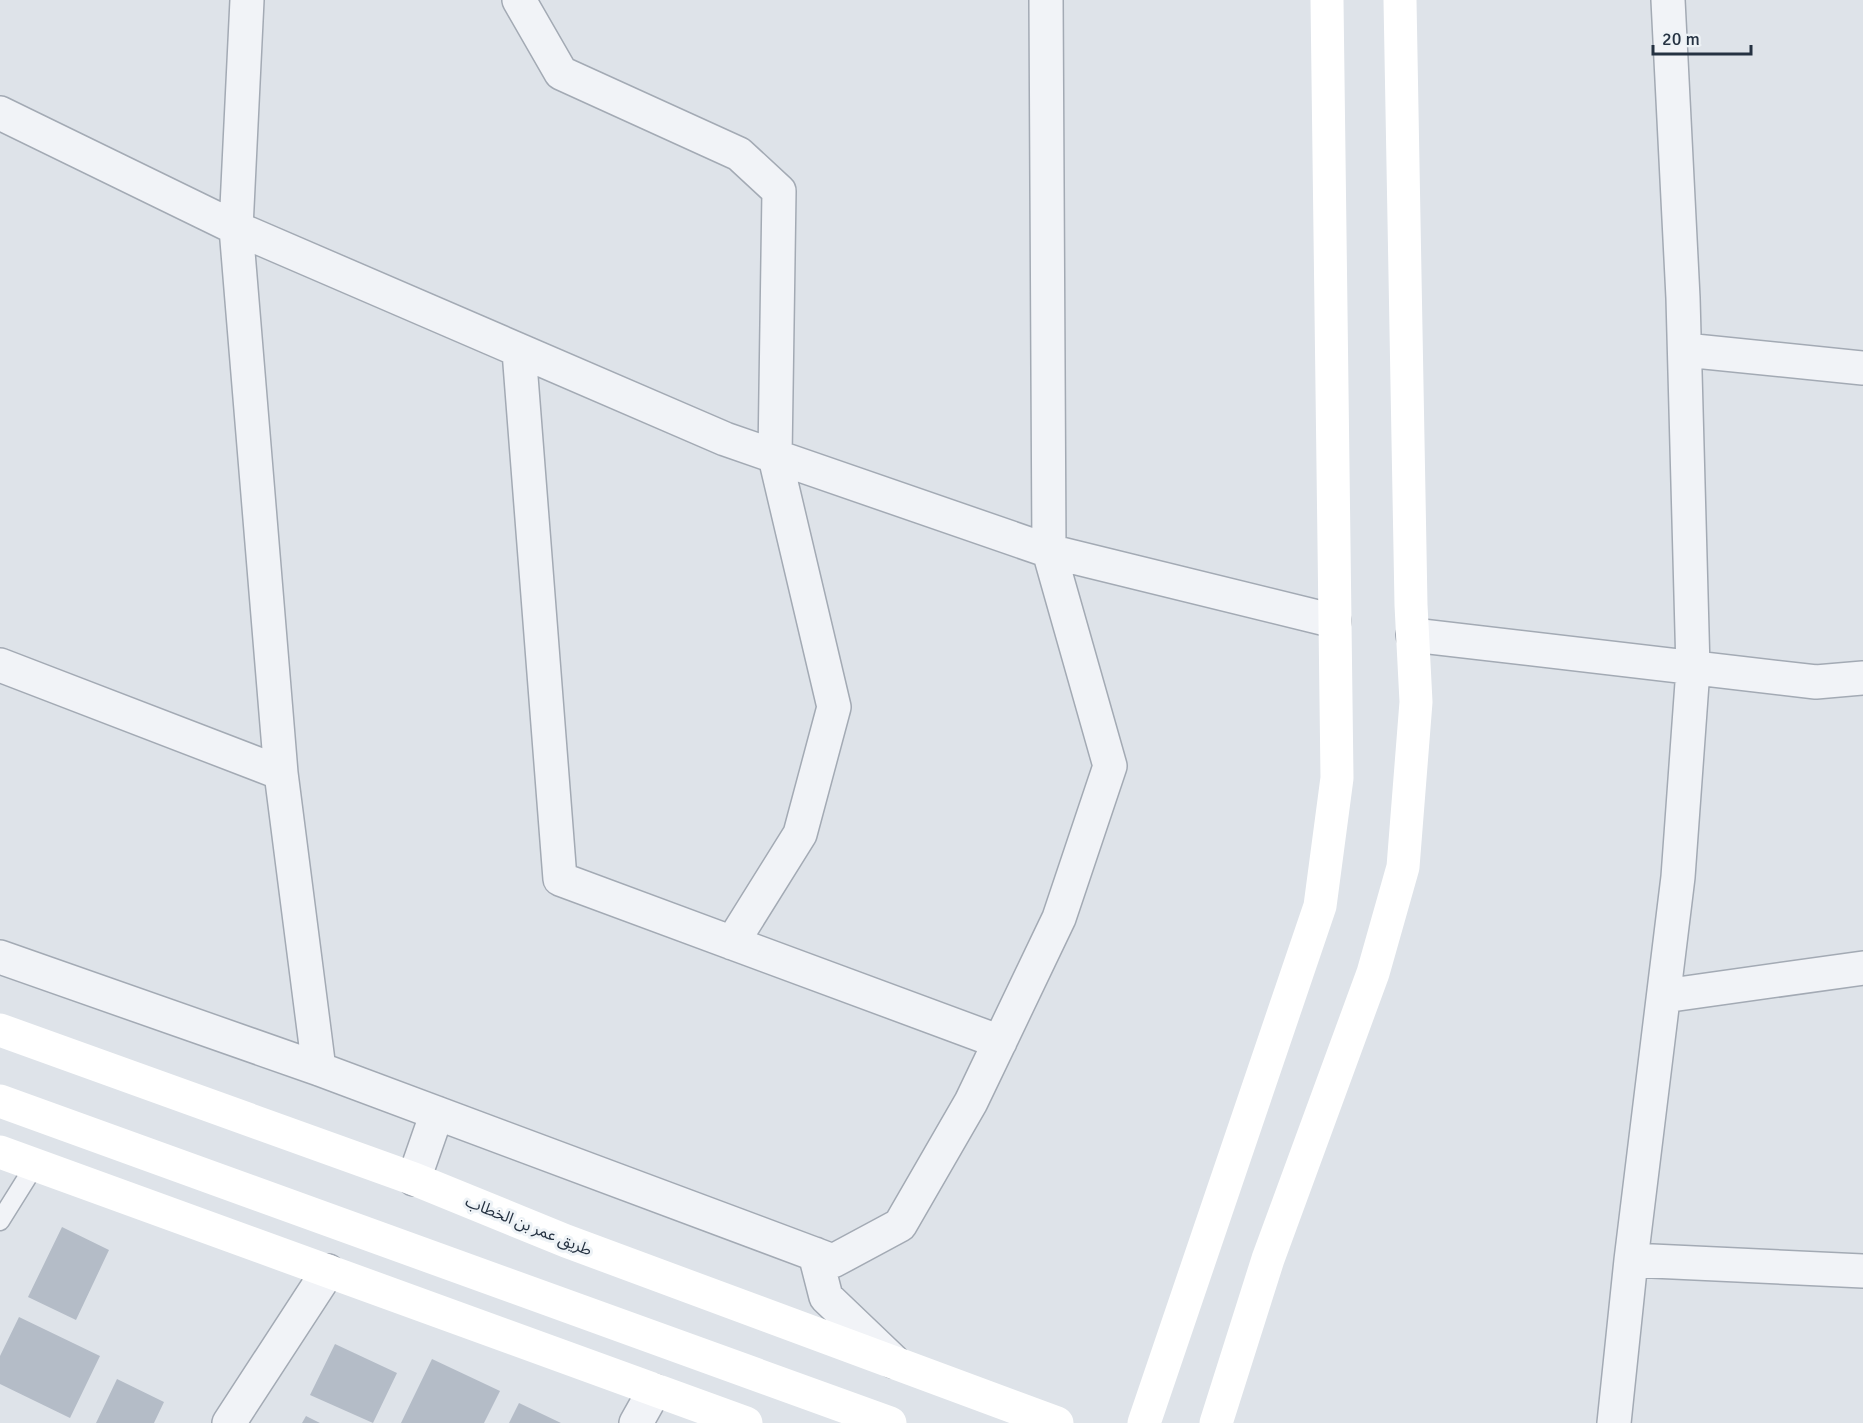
<svg xmlns="http://www.w3.org/2000/svg" width="1863" height="1423" viewBox="0 0 1863 1423" font-family="Signika,'Noto Sans Arabic',sans-serif">
<style>
.building{fill:#b4bcc7}
.lines{fill:none;stroke-linecap:round;stroke-linejoin:round}
.lane-casing{stroke:#a3aab4;stroke-width:21}
.street-casing{stroke:#a3aab4;stroke-width:36}
.lane{stroke:#f1f3f7;stroke-width:18}
.street{stroke:#f1f3f7;stroke-width:33}
.secondary{stroke:#fff;stroke-width:33}
.labels{text-anchor:middle;stroke-width:6;stroke-linejoin:round;paint-order:stroke}
.street-label{font-size:16px;fill:#253242;stroke:#edf2f6}
</style>
<rect width="100%" height="100%" fill="#dee3e9"/>
<!-- building -->
<path class="building" d="M62 1227 109 1250 76 1320 28 1297Z
M19 1317 100 1356 70 1418 0 1384V1356Z
M335 1344 397 1373 373 1423 310 1395Z
M432 1359 500 1391 484 1423H401Z
M117 1379 164 1402 154 1423H96Z
M519 1403 561 1423H509Z
M306 1416 320 1423H302Z"/>
<g class="lines">
<defs>
<path id="lane" d="M0 1221 35 1165"/>
<path id="street" d="M247 0 236 228 281 773 319 1069
M519 0 561 73 739 154 779 191 775 457 834 707 800 834 732 943
M0 113 236 228 725 439 1049 551 1334 621
M1685 350 1863 368
M519 351 560 879 1000 1042
M1413 635 1816 682 1863 678
M0 665 281 773
M0 957 319 1069 833 1261 900 1225 971 1102 1059 918 1110 766 1049 551 1046 0
M1664 996 1863 968
M414 1179 437 1113
M815 1254 826 1297 893 1361
M1631 1260 1863 1271
M229 1423 328 1271
M636 1423 654 1391
M1614 1423 1631 1260 1678 877 1693 669 1683 298 1668 0"/>
</defs>
<!-- lane casing -->
<use href="#lane" class="lane-casing"/>
<!-- street casing -->
<use href="#street" class="street-casing"/>
<!-- lane -->
<use href="#lane" class="lane"/>
<!-- street -->
<use href="#street" class="street"/>
<!-- secondary -->
<path class="secondary" d="M0 1030 414 1179 566 1241 1057 1423
M0 1101 890 1423
M0 1152 746 1423
M1144 1423 1320 906 1337 778 1327 0
M1216 1423 1268 1259 1373 973 1403 867 1416 702 1411 605 1400 0"/>
</g>
<g class="labels">
<!-- street labels -->
<g class="street-label">
<text transform="translate(529 1225) rotate(22)" y="6">طريق عمر بن الخطاب</text>
</g>
</g>
<!-- scale -->
<path d="M1653 45v9h98v-9" fill="none" stroke="#253242" stroke-width="3"/>
<text x="1662" y="45" font-size="18" fill="#253242" stroke="#edf2f6" stroke-width="4.5" paint-order="stroke">20 m</text>
</svg>
